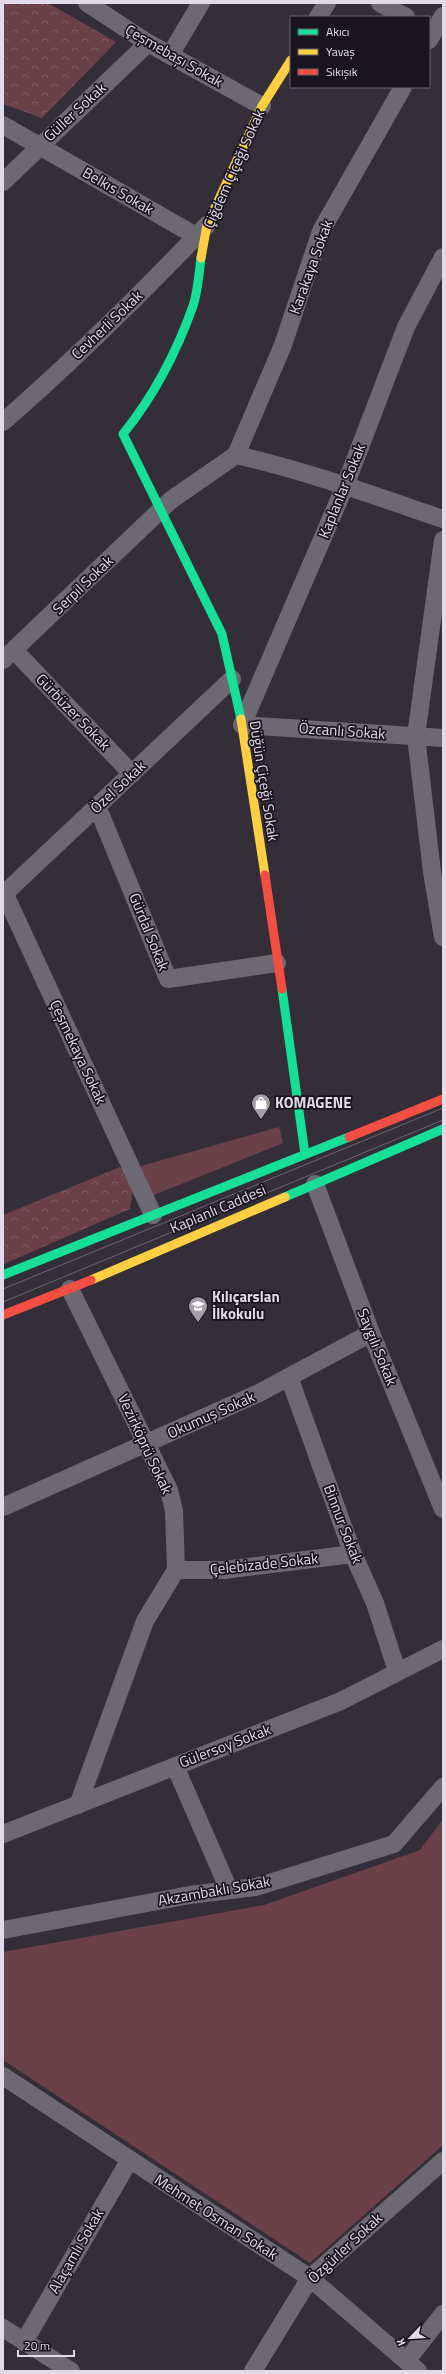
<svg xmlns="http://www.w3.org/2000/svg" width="446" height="2374" viewBox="0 0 446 2374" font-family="'Titillium Web',sans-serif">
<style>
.green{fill:#6a4149}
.park{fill:url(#park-crowns)}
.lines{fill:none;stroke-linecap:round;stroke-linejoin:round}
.street{stroke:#6d6972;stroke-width:18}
.fast{stroke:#16e098;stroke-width:9}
.slow{stroke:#ffcf43;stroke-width:9}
.jam{stroke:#f24e42;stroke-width:9}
.tram{stroke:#6a656f;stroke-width:1}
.labels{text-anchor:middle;stroke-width:3.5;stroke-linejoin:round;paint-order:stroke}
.street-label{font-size:15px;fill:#e1dae8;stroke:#19141d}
.poi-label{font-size:15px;font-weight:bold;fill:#e1dae8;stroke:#19141d;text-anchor:start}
</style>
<defs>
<pattern id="park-crowns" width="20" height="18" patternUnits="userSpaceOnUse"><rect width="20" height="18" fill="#6a4149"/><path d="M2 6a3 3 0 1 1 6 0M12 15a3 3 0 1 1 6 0" fill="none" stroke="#7f5c63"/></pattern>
</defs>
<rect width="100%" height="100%" fill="#342e39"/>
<!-- green -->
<path class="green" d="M279 1127 283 1143 149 1197 141 1166Z
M443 1819V2145L310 2263 3 2060V1952L264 1905 420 1850Z"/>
<!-- park -->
<path class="park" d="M3 3H48L116 42 42 118 3 104Z
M120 1167 134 1182 130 1209 4 1264 3 1215Z"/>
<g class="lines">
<!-- street -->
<path class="street" d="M87 3 148 43 262 106
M380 3 406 17
M318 17 327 3
M429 40 443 16
M170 55 201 3
M3 125 196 236
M3 182 148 43
M443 257 406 327 345 486 242 725 443 738
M3 422C74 360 142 293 207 225
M236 455 283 345 321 231 403 87
M443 540 416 736 432 872 443 937
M14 650 132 774
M3 660 171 500 236 455C307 471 375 496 443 519
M97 806 168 979 277 963
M3 890 153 1215
M3 895 232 679
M315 1184 371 1333 443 1509
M70 1289 169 1490 174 1511 176 1570 145 1621 78 1805
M289 1377 353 1554 375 1603 397 1671
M3 1507 259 1393 371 1333
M176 1570H224L353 1554
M175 1766 229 1890
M3 1834 341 1701 443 1649
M3 1930 190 1895 256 1887 394 1844 443 1787
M3 2076 310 2278 418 2371
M3 2328 71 2371
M24 2342 129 2161
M407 2360 443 2314
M253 2371 310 2278 443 2161"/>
<!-- fast -->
<path class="fast" d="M201 258C199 273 198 291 193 306 177 351 153 397 123 434L222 634 241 719
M282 989 305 1154
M285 1197 443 1129
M3 1275 349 1137"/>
<!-- slow -->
<path class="slow" d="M201 258 207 225 262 106 291 60
M241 719 265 875
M91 1280 285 1197"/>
<!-- jam -->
<path class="jam" d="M265 875 282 989
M349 1137 443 1099
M3 1315 91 1280"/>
<!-- tram -->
<path class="tram" d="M3 1289 443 1108
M3 1302 443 1120"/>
</g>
<!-- icons -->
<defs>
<symbol id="shop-pin" viewBox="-11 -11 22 30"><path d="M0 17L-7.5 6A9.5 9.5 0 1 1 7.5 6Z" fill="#a49eab" stroke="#19141d"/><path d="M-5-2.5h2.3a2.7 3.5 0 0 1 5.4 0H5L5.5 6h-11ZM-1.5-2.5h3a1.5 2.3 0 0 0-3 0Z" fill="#fff"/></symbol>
<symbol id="school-pin" viewBox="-11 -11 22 30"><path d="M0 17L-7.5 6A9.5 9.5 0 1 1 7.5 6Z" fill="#a49eab" stroke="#19141d"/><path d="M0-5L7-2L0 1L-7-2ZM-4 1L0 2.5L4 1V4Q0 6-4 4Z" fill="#fff"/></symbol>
</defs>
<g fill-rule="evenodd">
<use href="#shop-pin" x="250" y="1092" width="22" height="30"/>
<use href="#school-pin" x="187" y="1295" width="22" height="30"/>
</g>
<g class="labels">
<!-- street labels -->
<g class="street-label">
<text transform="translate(174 56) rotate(30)" y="5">Çeşmebaşı Sokak</text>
<text transform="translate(75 112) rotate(-43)" y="5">Güller Sokak</text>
<text transform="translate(234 169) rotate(-66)" y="5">Çiğdem Çiçeği Sokak</text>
<text transform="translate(118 191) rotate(30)" y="5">Belkıs Sokak</text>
<text transform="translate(311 267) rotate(-70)" y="5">Karakaya Sokak</text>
<text transform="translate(107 325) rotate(-44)" y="5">Cevherli Sokak</text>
<text transform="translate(342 491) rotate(-68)" y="5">Kaplanlar Sokak</text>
<text transform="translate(83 585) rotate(-44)" y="5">Serpil Sokak</text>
<text transform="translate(73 712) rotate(46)" y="5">Gürbüzer Sokak</text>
<text transform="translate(342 731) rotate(4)" y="5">Özcanlı Sokak</text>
<text transform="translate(264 781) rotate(81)" y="5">Düğün Çiçeği Sokak</text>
<text transform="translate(118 787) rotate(-43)" y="5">Özel Sokak</text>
<text transform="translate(149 932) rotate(68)" y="5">Gürdal Sokak</text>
<text transform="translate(78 1052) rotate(65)" y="5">Çeşmekaya Sokak</text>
<text transform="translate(218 1209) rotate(-23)" y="5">Kaplanlı Caddesi</text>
<text transform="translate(377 1347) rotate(68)" y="5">Saygılı Sokak</text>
<text transform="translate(211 1415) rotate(-24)" y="5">Okumuş Sokak</text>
<text transform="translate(145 1444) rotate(65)" y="5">Vezirköprü Sokak</text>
<text transform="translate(343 1524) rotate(69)" y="5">Binnur Sokak</text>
<text transform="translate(264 1564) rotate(-6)" y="5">Çelebizade Sokak</text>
<text transform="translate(225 1746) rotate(-21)" y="5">Gülersoy Sokak</text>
<text transform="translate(214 1891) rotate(-10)" y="5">Akzambaklı Sokak</text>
<text transform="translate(216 2217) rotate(33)" y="5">Mehmet Osman Sokak</text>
<text transform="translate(345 2248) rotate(-43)" y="5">Özgürler Sokak</text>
<text transform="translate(76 2251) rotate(-60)" y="5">Alaçamlı Sokak</text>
</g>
<!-- poi labels -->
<g class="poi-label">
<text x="275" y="1108">KOMAGENE</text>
<text x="212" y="1302">Kılıçarslan<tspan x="212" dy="17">İlkokulu</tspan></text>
</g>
</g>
<!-- border -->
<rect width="446" height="2374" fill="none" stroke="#e1dae8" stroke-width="8"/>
<!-- legend -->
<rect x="290" y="16" width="140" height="72" fill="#19141d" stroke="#69636e"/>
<rect x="298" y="29" width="20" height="6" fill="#16e098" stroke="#69636e"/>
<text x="326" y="36" font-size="12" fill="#e1dae8">Akıcı</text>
<rect x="298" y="49" width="20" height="6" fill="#ffcf43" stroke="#69636e"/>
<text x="326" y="56" font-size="12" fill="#e1dae8">Yavaş</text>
<rect x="298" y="69" width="20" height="6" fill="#f24e42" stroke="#69636e"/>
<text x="326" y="76" font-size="12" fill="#e1dae8">Sıkışık</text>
<!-- north arrow -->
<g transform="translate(410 2338) rotate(245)" stroke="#19141d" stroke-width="3" paint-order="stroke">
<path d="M0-3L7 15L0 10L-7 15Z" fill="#e1dae8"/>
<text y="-6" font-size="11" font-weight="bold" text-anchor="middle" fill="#e1dae8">K</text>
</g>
<!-- scale -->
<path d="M18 2350v6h56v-6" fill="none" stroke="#e1dae8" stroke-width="2"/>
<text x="24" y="2350" font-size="12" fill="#e1dae8" stroke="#19141d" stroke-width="3" paint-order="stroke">20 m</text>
</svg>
